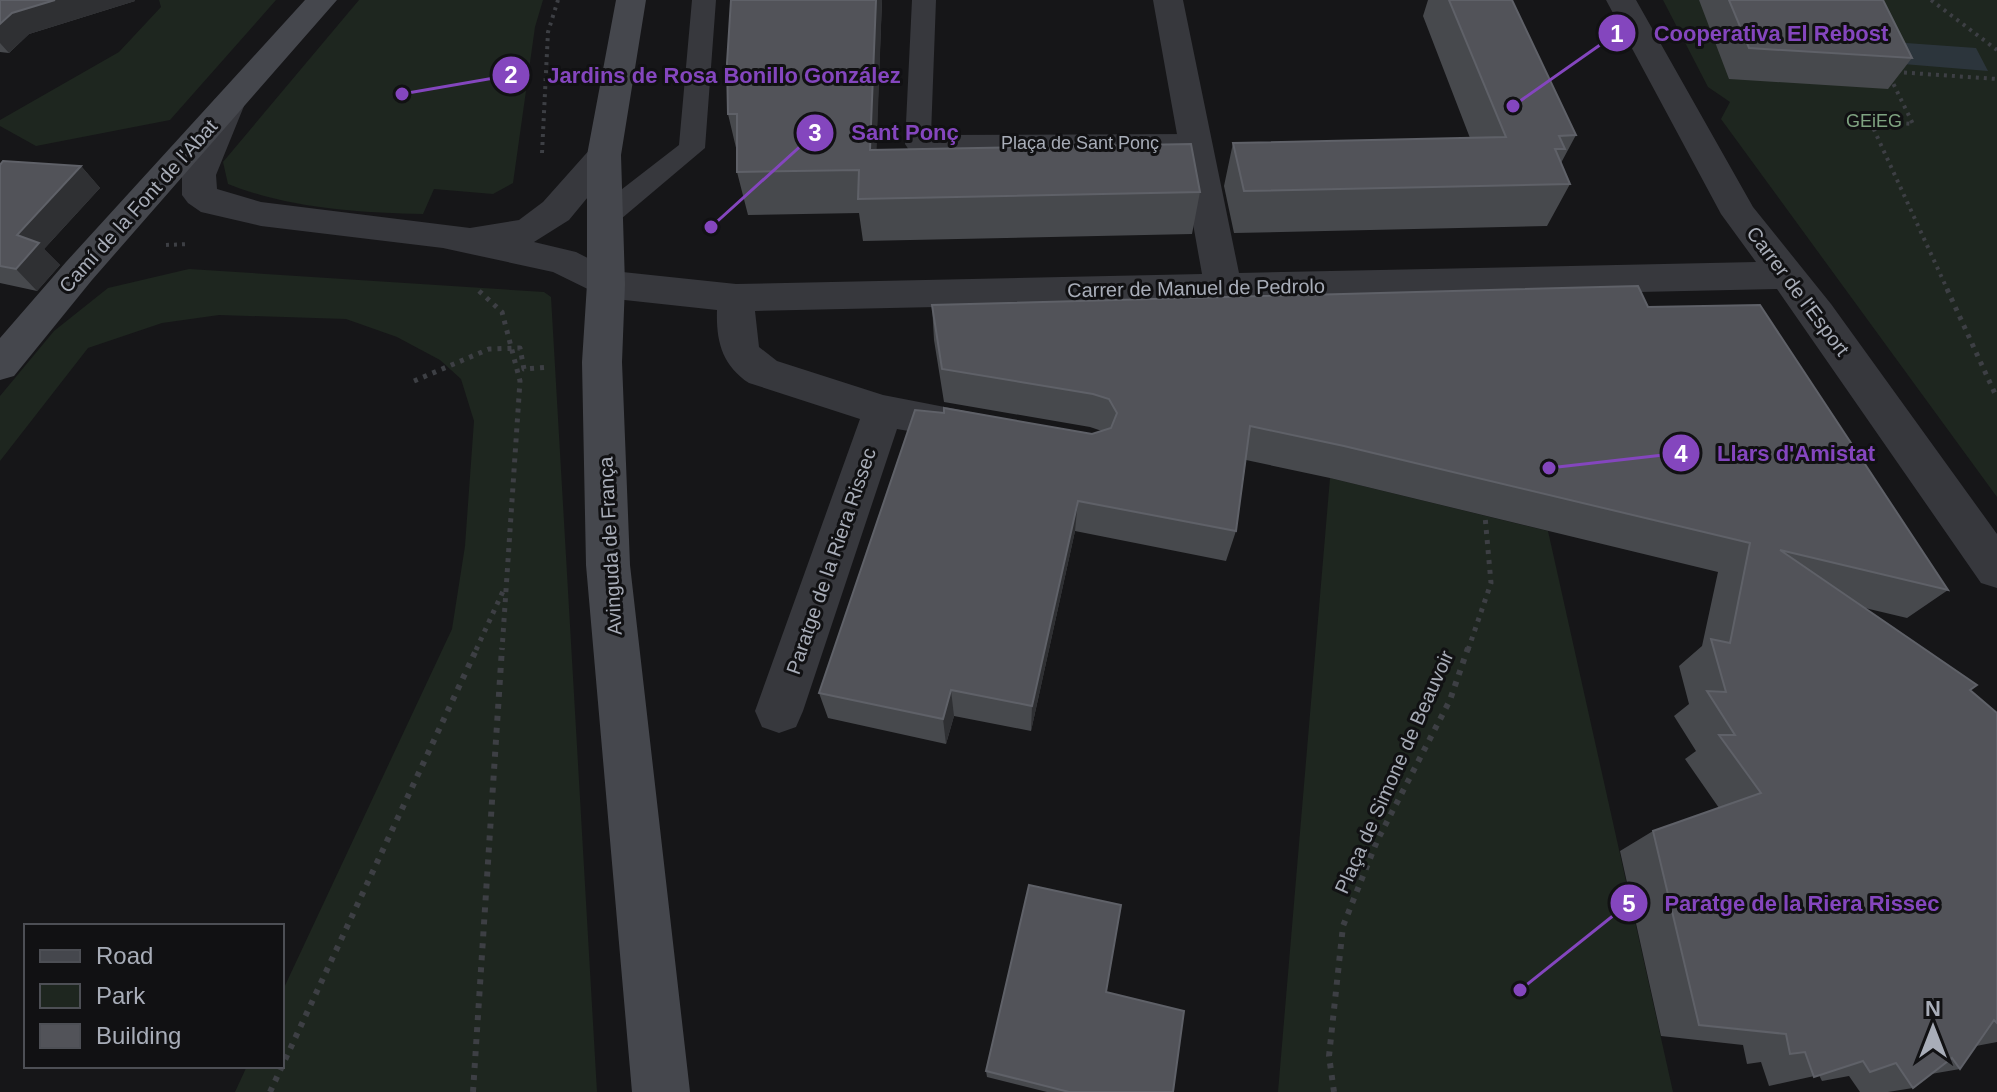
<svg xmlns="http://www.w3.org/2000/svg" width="1997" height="1092" viewBox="0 0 1997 1092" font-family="Helvetica,sans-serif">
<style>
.green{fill:#1e261f}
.water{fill:#2c353c}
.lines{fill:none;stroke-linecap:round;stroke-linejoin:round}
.path-far2{stroke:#3d3f44;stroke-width:4;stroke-dasharray:3 5;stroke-linecap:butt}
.path-far1{stroke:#3d3f44;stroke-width:5;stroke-dasharray:4 6;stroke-linecap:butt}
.path{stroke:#3d3f44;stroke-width:6;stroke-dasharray:5 7;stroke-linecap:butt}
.service{fill:#37383d;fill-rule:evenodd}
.minor{fill:#37383d;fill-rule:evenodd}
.secondary{fill:#45474d;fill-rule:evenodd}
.wall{fill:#47494d}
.shaded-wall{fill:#2f3033}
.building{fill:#525359;stroke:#5f6168;stroke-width:2}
.labels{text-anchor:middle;stroke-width:6;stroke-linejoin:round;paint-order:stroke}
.far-park-label{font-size:18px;fill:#7fa381;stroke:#111113}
.far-street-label{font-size:18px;fill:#a8adb8;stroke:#111113}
.street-label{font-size:20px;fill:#a8adb8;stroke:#111113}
.leader{fill:none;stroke:#8446be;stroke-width:3}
.callout-dot{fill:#8446be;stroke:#111113;stroke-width:3}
.mark-label{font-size:24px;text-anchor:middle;font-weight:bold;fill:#fff}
.callout-label{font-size:22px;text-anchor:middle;font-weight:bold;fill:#8446be;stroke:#111113;stroke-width:6;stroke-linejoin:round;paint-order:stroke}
</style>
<rect width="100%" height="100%" fill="#161618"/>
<!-- green -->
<path class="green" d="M159 0H276L170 120 36 146 0 126V120L119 52 161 7Z
M359 0H543L535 27 513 183 493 194 434 189 423 214C359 213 288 208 228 184L223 162Z
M1663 0H1997V497L1721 119 1730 102 1708 87Z
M189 269 544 292 551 297 597 1092H235L247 1066H282V992L452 629 465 546 474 421 461 379 440 360 397 337 346 319 219 315 162 323 88 348 0 461V396L54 331 108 288Z
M1330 478 1548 531 1673 1092H1278Z"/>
<!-- water -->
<path class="water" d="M1892 42 1976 48 1988 71 1903 64Z"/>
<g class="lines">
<!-- path-far2 -->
<path class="path-far2" d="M1931 0 1997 50
M1896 72 1997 79
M1890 77 1913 124 1870 121 1948 291
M542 153 548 32 558 0
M166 245 188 244"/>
<!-- path-far1 -->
<path class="path-far1" d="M1947 289 1997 398
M479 291 502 312 520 381 502 650
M414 381 489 349 520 348 524 369 549 367
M476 650 504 589
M1468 650 1491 583 1485 516"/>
<!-- path -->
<path class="path" d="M270 1092 477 648
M473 1092 502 648
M1334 1092 1329 1056 1343 926 1377 841 1450 700 1468 648"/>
<!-- service -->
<path class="service" d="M692 0H716L705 148 615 224 605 227 595 224 591 217 595 210 679 145Z
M912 0H936L931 135 1195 134 1204 137 1208 143 1204 149 1195 152 918 153 909 150 905 144Z"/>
<!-- minor -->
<path class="minor" d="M1153 0H1183L1239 273 1756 262 1721 214 1606 0H1636L1753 207 1831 304 1997 534V588L1981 583 1777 289 755 311 759 347 777 361 883 395 986 415 992 426 986 437 971 442 897 429 803 711 796 727 779 733 762 727 755 711 860 419 749 383C722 365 716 341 717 310L606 298 553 272 443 248 261 226 201 212 188 203 182 195V175L210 106 215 99 227 95 239 99 244 106 216 175 217 189 261 202 470 228 519 220 543 202 592 147 604 144 616 147 621 155 616 163 569 220 534 242 576 252 613 271 736 284 1202 274Z"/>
<!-- secondary -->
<path class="secondary" d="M305 0H337L92 280 14 376 0 380V338L66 262Z
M616 0H646L621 155 625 284 622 362 630 565 690 1092H632L586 565 582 362 587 284V155Z"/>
</g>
<!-- wall -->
<path class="wall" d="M0 0H134L135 1 29 34 9 53 0 52Z
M731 0H882L876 150 1200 192 1192 234 863 241 859 213 748 215 737 172V152L728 114Z
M1428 0H1512L1576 135 1561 163 1570 184 1547 226 1234 233 1224 186 1233 143 1470 138 1423 16Z
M1699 0H1883L1912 58 1888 89 1729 79Z
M0 165 81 166 100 188 44 249 60 265 37 291 0 283Z
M932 305 1648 307 1948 590 1907 618 1865 608 1970 690 1997 713V1042L1976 1046 1960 1069 1931 1074 1913 1088 1888 1092H1860L1849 1076 1822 1081 1819 1075 1769 1086 1761 1062 1747 1064 1743 1045 1661 1036 1620 851 1653 831 1719 808 1685 759 1696 751 1674 716 1689 704 1679 666 1702 646 1718 572 1330 478 1246 460 1236 531 1226 561 1075 531 1031 731 954 716 946 744 828 718 819 693 1092 434 1102 431 1090 427 944 402 934 340Z
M986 1071 1173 1092H1047L987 1077Z"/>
<!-- shaded-wall -->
<path class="shaded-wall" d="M55 0H134L135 1 29 34 9 53 0 43V24L12 13Z
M876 0H882L875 193 870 150Z
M81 166 100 188 44 249 60 265 37 291 16 269 17 235Z
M1078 501 1075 531 1031 731 1032 706Z
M951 690 954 716 946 744 943 719Z"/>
<!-- building -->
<path class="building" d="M0 0H55L12 13 0 24Z
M731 0H876L870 150 1191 144 1200 192 858 199 859 170 737 172V114H728L727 63Z
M1449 0H1512L1576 135 1559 136 1565 149H1555L1570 184 1244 191 1233 143 1506 137Z
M1729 0H1883L1912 58 1749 48Z
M3 161 81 166 17 235 39 243 16 269 0 266V165Z
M1638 286 1648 307 1760 305 1948 590 1780 550 1977 685 1970 690 1997 713V1023L1994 1020 1960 1069 1952 1058 1913 1088 1896 1063 1870 1072 1863 1061 1814 1077 1805 1052 1790 1054 1786 1034 1699 1025 1653 831 1761 793 1719 735H1735L1707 691 1726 692 1711 639 1730 643 1750 543 1344 446 1250 426 1236 531 1078 501 1032 706 951 690 943 719 819 693 915 410 944 413V408L1092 434 1111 428 1117 413 1109 399 1093 394 942 369 932 305Z
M1029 885 1121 905 1106 992 1184 1011 1173 1092H1069L986 1071Z"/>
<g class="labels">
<!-- far-park labels -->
<g class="far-park-label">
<text x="1874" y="127">GEiEG</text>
</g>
<!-- far-street labels -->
<g class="far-street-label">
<text x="1080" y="149">Plaça de Sant Ponç</text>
</g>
<!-- street labels -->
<g class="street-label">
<text transform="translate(138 206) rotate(-48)" y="7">Camí de la Font de l'Abat</text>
<text transform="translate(1196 288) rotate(-1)" y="7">Carrer de Manuel de Pedrolo</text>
<text transform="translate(1798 291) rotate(53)" y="7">Carrer de l'Esport</text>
<text transform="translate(610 546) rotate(-93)" y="7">Avinguda de França</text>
<text transform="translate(831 561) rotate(-71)" y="7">Paratge de la Riera Rissec</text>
<text transform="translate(1394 772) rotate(-66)" y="7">Plaça de Simone de Beauvoir</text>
</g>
</g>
<!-- callouts -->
<path class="leader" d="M1513 106L1617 33M402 94L511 75M711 227L815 133M1549 468L1681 453M1520 990L1629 903"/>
<g class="callout-dot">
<circle cx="1513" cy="106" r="8"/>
<circle cx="402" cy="94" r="8"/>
<circle cx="711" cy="227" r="8"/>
<circle cx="1549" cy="468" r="8"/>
<circle cx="1520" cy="990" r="8"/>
<circle cx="1617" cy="33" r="20"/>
<circle cx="511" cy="75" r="20"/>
<circle cx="815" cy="133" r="20"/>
<circle cx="1681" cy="453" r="20"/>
<circle cx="1629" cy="903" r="20"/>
</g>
<g class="mark-label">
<text x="1617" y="42">1</text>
<text x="511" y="83">2</text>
<text x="815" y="141">3</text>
<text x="1681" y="462">4</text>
<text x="1629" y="912">5</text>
</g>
<g class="callout-label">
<text x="1771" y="41">Cooperativa El Rebost</text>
<text x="724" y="83">Jardins de Rosa Bonillo González</text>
<text x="905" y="140">Sant Ponç</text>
<text x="1796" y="461">Llars d'Amistat</text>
<text x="1802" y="911">Paratge de la Riera Rissec</text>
</g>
<!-- legend -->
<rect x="24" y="924" width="260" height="144" fill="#111113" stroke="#4d4f55" stroke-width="2"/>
<rect x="40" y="950" width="40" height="12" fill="#45474d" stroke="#4d4f55" stroke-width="2"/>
<text x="96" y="964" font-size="24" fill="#a8adb8">Road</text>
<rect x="40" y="984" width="40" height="24" fill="#1e261f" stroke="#4d4f55" stroke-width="2"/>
<text x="96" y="1004" font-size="24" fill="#a8adb8">Park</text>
<rect x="40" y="1024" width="40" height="24" fill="#525359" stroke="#4d4f55" stroke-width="2"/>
<text x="96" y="1044" font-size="24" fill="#a8adb8">Building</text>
<!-- north arrow -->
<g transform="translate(1933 1028)" stroke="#111113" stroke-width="6" paint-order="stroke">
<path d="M0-6L14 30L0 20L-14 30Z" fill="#a8adb8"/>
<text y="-12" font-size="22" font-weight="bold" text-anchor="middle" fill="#a8adb8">N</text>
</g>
</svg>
